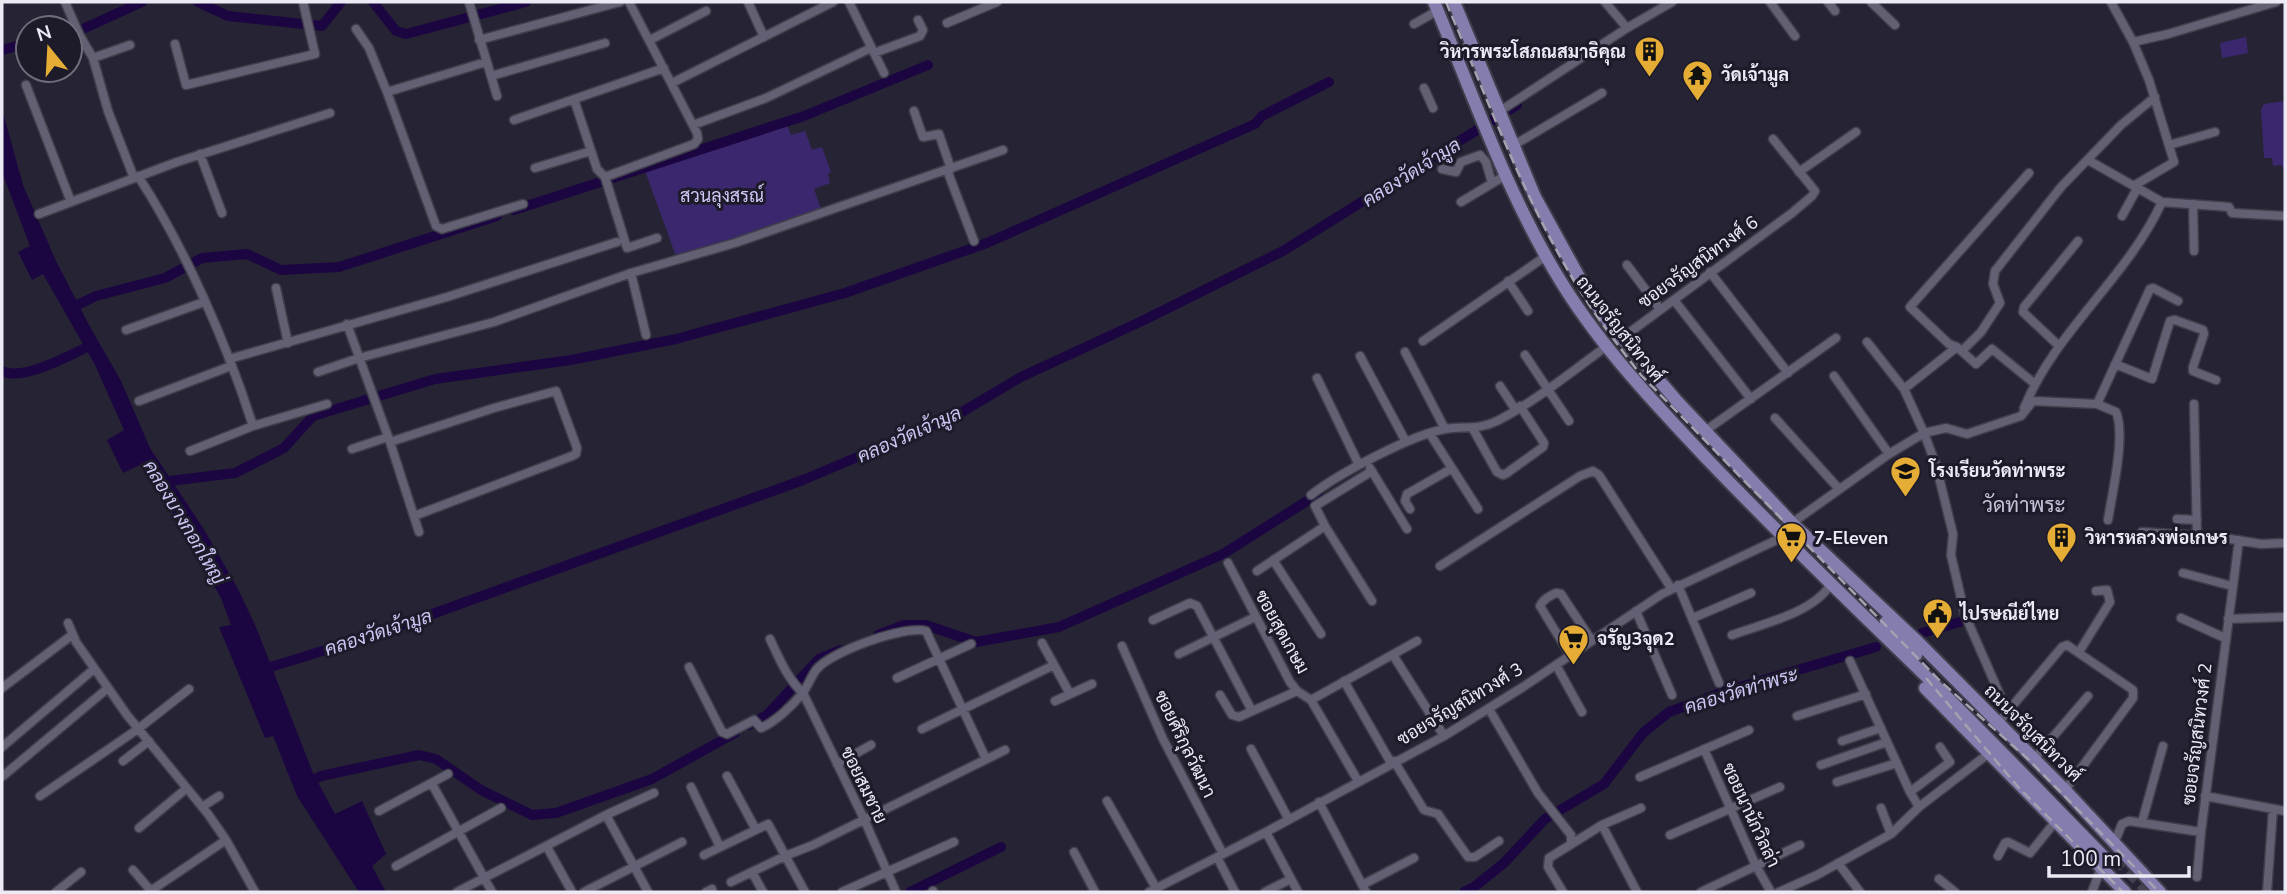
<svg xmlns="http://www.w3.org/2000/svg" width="2287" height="894" viewBox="0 0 2287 894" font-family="'Nunito Sans',Sarabun,sans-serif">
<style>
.green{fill:#3b276e}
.water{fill:#1b0641}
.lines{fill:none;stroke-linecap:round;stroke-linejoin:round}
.canal{stroke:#1b0641;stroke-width:10}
.primary-tunnel{stroke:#444251;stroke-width:12;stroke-dasharray:12 6;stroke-linecap:butt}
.street-casing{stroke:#3f3e4b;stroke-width:11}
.primary-casing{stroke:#3f3e4b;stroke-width:16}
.street{stroke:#636073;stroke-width:8}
.primary{stroke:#857dae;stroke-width:12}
.rail{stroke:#a3a2af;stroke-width:2.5;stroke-dasharray:10 5;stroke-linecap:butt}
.labels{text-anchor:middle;stroke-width:6;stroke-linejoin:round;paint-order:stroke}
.poi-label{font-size:18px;font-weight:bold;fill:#ebeaf5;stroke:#1d1a2a;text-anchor:start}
.park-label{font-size:18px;fill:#cfc9f6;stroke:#1d1a2a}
.street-label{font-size:18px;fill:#ebeaf5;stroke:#1d1a2a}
.water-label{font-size:19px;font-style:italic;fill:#ccc6f3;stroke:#1d1a2a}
.quarter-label{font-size:21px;fill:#c5c2d8;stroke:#1d1a2a}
</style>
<rect width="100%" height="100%" fill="#262434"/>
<!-- green -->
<path class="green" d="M2246 37 2248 53 2222 58 2220 43Z
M2285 101V170H2283L2282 165 2273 166 2272 158H2264L2261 110 2264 104Z
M787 125 791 135 805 131 812 150 822 147 831 172 828 174 830 183 814 189 822 212 677 259 645 171Z"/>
<!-- water -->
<path class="water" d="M2 109 23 185 56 261 88 323 121 381 150 448 205 531 238 589 256 627 313 773 335 814 362 801 386 854 372 866 386 892H359L297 796 273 736 265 738 219 627 231 625 221 598 144 463 123 473 107 440 124 430 95 365 43 274 32 280 18 252 30 246 2 172Z"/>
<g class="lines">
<!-- canal -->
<path class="canal" d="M198 2 228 16 322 26 341 2
M373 2 396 31 406 34 526 2
M70 32 85 28 142 2
M2 50 28 43
M514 210 804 116 928 65
M71 308 96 296 165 278 202 258 247 254 281 270 339 267 497 216
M2 371C23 382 71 354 92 345
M161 482 235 473 284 448 313 416 435 379 571 360 676 339 845 293 987 243 1255 124 1262 116 1329 82
M1922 633 1960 622
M878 635 904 625H926L976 642 1059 627 1223 554 1318 494
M261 670 377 634 803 480 957 415 1021 377 1142 321 1283 251 1517 105
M749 725 767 715 819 659 841 650
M305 784 321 776 419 755 436 759 481 790 532 815 556 813 652 779 735 733
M910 892 1001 847
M1464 892 1474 887 1504 863 1545 819 1604 784 1643 733 1669 712 1726 691 1876 647"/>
<!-- primary-tunnel -->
<path class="primary-tunnel" d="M2116 858 2149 892"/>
<defs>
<path id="street" d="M65 2 80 36 93 58 108 111 134 178
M469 2 497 96
M748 2 764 37
M849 2 884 73
M1605 2 1627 28
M1770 2 1795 36
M1828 2 1835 11
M1871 2 1895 25
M2111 2 2133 42 2149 80 2174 162 2135 185
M947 23 997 2
M1414 24 1437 11
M356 29 369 48 387 92 436 226 442 229 523 204
M479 40 620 2
M650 40 706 11
M2133 42 2168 34 2276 2
M175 44 186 85 315 54 303 2
M874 53 920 36 923 30 918 20
M93 58 130 45
M491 76 605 43
M672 83 833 2
M26 85 71 202
M1424 88 1433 108
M387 92 486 62
M574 99 597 169 605 177 694 144 698 139 697 133 629 2
M914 111 923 137 939 134 951 169
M1500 111 1627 28 1672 2
M514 120 664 68
M693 125 766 98 871 48
M1514 145 1602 93
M2169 145 2215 132
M200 154 222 213
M2088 160 2162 202 2229 207 2232 213 2285 216
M535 168 591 151
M1442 169 1456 172 1461 162 1480 155 1486 162 1492 183
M947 170 974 241
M1799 172 1856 132
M2029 173 1910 307 1949 344 1957 347 1976 364 1992 349 2035 384
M138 176C185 248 227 344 253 426
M605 177 627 248 657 238
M1461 202 1506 175
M2193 204 2194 251
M39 214 177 162 330 113
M2122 216 2138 187
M1627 265 1660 309
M1710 272 1788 373
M631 273 646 335
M1508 281 1528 311
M276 288 288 343
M1674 300 1751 399
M347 324 390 442 419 532
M126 330 204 302
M1622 338 1792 213 1812 196 1815 191 1773 139
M1423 341 1546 256
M1867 342 1904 389 1924 433 1936 465 1953 534 1951 555 1965 615 2007 711
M2059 346 2023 312 2024 307 2078 241
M1962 351 1981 332 2000 303 1993 284 1995 271 2061 187 2121 125 2155 97
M1405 352 1445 429
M1525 355 1569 421
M1360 356 1406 442
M229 359 447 297 617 242
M2115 364 2152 379 2170 321 2175 320 2203 330 2204 334 2193 367V371L2216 380
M318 372 359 358 494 322 631 273 735 243 1003 150
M1834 376 1889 454
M1317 378 1359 465
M1500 386 1515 409
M1904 389 1957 347
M139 401 231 366
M2097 404 2150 289 2153 288 2178 301
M2194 404 2197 537
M2024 408C2056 330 2127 278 2162 202
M1775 418 1839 489
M1473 429 1497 472 1503 475 1507 473 1543 447 1544 443 1520 406
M1705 431 1836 338
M1430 434 1478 509
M390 442 494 408 556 391 577 448 576 454 572 456 414 516
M352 449 388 437
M190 451 253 426 327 404
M1370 468 1407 529
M1372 471 1315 506 1325 526 1372 601
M1311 495C1338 474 1411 435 1445 429 1463 426 1479 430 1497 421 1536 401 1571 372 1607 346
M1410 509 1405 501 1407 494 1451 469
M2177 519 2197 520
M1792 523 1889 454 1924 433 1946 428 1967 434 2021 416 2033 401 2097 404 2116 412C2126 435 2112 494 2108 520
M2142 532 2218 537 2261 544 2285 543
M1273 560 1321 634
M1228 563 1290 682 1297 691 1311 700 1358 781
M1440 566 1580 476 1593 471 1599 475 1671 588
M1257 571 1325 526
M2183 573 2232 586
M1678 585 1719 683
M1636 611 1672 695
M1693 618 1751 593
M2181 618 2225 638
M2228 619 2285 617
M1153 620 1190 603 1197 606 1252 711
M68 623 76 642 127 715 208 814 226 840 255 892
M1732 635C1762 624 1813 613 1830 585
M770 639C779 658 787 678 803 693L864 819 896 892
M1042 643 1070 694
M1122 646 1163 739 1223 854
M2079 652 2110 602 2107 590 2096 591
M1179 654 1255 617
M1393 655 1444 736
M1570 655 1540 606C1543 599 1550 596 1556 593L1561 594 1592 641
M1850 661 1910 792 1919 807
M1556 665 1582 712
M689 667 722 732 727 734 754 720 761 728C775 722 792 706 802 694 808 686 811 677 816 670 830 652 904 625 926 631L986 759
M897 678 971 644
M1344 681 1391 763
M2 688 72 635
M1220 695 1232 715 1239 717 1297 691
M1311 700 1417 641
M1055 701 1092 684
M1489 709 1538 793 1571 835V844
M1797 716 1866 694
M1998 723 2062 647 2067 645 2133 690V698L2065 790
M922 729 1054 665
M1842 741 1881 728
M2 747 94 669
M1251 749 1288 818
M1704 749 1756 866 1771 892
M2034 759 2088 696
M123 761 149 741
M1394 761 1424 810 1438 814 1468 857H1475L1499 841
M837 764 871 745
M1821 765 1887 742
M3 776 108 688
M727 776 755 828
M1640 777 1749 730
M1837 782 1897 763
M432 784 492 892
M691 787 720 847
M1910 792 1950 762 1940 747
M40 796 138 729 189 689
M2205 796 2285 811
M1107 801 1156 888
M1319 802 1366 892
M202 807 219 796
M1881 808 1891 834
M379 811 448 774
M606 815 648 892
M2142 822 2163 746
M1602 825 1637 892
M139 828 187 788
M1266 832 1298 892
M1670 835 1780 787
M2114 844 2122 824 2129 821 2201 832 2239 540
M547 847 572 892
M1074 852 1095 892
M704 855 768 824 805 892
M1998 856 2005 843 2008 842 2030 853 2055 822
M1217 857 1235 892
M1838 863 1860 892
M396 866 501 808
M133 870 151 891
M752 872 763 892
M2197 877 2201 832
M1939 879 1955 892
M731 882 785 856 813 845 1005 750
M1362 885 1414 858
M933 891V892
M56 892 81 872
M149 892 226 840
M457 892 606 815 654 793
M584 892 682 842
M706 892 712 889
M842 892 954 842
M1149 892 1266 832 1444 736 1523 687 1662 594 1783 537
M1265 892 1291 879
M1563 892 1548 867 1549 858 1602 825 1641 808
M1701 892 1800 845
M1779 892 1817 875 1891 834 1919 807 1988 754
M2092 892 2101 868
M2267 892 2273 809"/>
<path id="primary" d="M1434 2C1474 97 1508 197 1563 285 1603 349 1656 405 1708 460 1771 526 1836 589 1901 652 1972 720 2040 792 2109 862
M1454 2 1535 197 1579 277 1606 319 1676 400 1792 523 1916 640 2065 790 2160 892
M1886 622 1916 655
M1925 688 2125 892"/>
</defs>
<!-- street casing -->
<use href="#street" class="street-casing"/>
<!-- primary casing -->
<use href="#primary" class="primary-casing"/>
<!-- street -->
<use href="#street" class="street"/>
<!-- primary -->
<use href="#primary" class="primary"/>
<!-- rail -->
<path class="rail" d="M1446 2C1486 95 1521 192 1573 279 1593 313 1617 344 1641 375L1939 680 2029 760 2159 892
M1926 678 2019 788 2123 892"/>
</g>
<!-- icons -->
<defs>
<symbol id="building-pin" viewBox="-11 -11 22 30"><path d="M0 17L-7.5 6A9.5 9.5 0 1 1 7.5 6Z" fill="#e5ad36" stroke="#1d1a2a"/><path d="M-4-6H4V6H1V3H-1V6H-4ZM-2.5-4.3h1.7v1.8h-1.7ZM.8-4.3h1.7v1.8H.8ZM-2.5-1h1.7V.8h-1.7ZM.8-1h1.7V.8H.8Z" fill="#111"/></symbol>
<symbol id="temple-pin" viewBox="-11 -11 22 30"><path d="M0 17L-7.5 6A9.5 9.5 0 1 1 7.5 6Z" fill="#e5ad36" stroke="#1d1a2a"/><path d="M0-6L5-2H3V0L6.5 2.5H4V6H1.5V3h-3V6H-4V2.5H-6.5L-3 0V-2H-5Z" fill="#111"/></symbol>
<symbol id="school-pin" viewBox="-11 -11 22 30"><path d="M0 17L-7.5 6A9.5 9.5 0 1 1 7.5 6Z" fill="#e5ad36" stroke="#1d1a2a"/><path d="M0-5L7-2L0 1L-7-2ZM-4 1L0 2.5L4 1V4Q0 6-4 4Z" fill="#111"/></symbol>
<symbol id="supermarket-pin" viewBox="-11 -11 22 30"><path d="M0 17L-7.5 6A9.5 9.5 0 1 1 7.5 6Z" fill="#e5ad36" stroke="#1d1a2a"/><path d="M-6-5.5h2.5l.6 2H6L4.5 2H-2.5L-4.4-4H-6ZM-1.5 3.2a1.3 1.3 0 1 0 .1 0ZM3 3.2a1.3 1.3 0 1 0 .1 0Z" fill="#111"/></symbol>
<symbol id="civic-pin" viewBox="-11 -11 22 30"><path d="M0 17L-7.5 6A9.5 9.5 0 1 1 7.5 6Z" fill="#e5ad36" stroke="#1d1a2a"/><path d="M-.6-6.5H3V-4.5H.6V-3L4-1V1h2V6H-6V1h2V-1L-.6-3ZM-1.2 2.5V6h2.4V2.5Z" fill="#111"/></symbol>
</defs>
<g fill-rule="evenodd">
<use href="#building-pin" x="1632" y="34" width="35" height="47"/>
<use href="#temple-pin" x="1680" y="58" width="35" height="47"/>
<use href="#school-pin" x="1888" y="454" width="35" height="47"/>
<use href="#supermarket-pin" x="1774" y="520" width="35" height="47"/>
<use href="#building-pin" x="2044" y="520" width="35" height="47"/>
<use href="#civic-pin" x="1920" y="596" width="35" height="47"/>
<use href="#supermarket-pin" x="1556" y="622" width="35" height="47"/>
</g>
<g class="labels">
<!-- poi labels -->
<g class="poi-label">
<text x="1626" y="58" text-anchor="end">วิหารพระโสภณสมาธิคุณ</text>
<text x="1721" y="81">วัดเจ้ามูล</text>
<text x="1929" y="477">โรงเรียนวัดท่าพระ</text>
<text x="1814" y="544">7-Eleven</text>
<text x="2085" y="544">วิหารหลวงพ่อเกษร</text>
<text x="1960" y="620">ไปรษณีย์ไทย</text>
<text x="1597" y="645">จรัญ3จุด2</text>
</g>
<!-- park labels -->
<g class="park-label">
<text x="722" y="202">สวนลุงสรณ์</text>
</g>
<!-- street labels -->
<g class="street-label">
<text transform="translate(1698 262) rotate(-36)" y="6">ซอยจรัญสนิทวงศ์ 6</text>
<text transform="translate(1620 329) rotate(52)" y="6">ถนนจรัญสนิทวงศ์</text>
<text transform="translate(1282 632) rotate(61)" y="6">ซอยสุดเกษม</text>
<text transform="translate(1460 704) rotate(-31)" y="6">ซอยจรัญสนิทวงศ์ 3</text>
<text transform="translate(2033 733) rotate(45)" y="6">ถนนจรัญสนิทวงศ์</text>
<text transform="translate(2197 734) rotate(-83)" y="6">ซอยจรัญสนิทวงศ์ 2</text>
<text transform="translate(1185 744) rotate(64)" y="6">ซอยศิริกุลวัฒนา</text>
<text transform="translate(864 785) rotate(64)" y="6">ซอยสมชาย</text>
<text transform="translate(1751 815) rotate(65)" y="6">ซอยนานักวิลล่า</text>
</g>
<!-- water labels -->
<g class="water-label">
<text transform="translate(1411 172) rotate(-32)" y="7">คลองวัดเจ้ามูล</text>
<text transform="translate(909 434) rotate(-24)" y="7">คลองวัดเจ้ามูล</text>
<text transform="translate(185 522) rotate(59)" y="7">คลองบางกอกใหญ่</text>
<text transform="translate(378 632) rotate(-18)" y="7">คลองวัดเจ้ามูล</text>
<text transform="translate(1741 690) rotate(-17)" y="7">คลองวัดท่าพระ</text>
</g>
<!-- quarter labels -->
<g class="quarter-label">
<text x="2024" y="512">วัดท่าพระ</text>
</g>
</g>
<!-- border -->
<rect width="2287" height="894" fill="none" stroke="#ebeaf5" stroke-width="7"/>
<!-- north arrow -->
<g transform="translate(49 49) rotate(342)"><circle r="33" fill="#1d1a2a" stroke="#6f6d7b" stroke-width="2"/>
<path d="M0-5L12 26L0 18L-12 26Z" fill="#e5ad36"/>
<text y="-10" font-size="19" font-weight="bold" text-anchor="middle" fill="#ebeaf5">N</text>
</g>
<!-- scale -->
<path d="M2049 866v10h140v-10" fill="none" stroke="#ebeaf5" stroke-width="3.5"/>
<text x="2060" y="866" font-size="21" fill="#ebeaf5" stroke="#1d1a2a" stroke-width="5" paint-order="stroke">100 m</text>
</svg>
